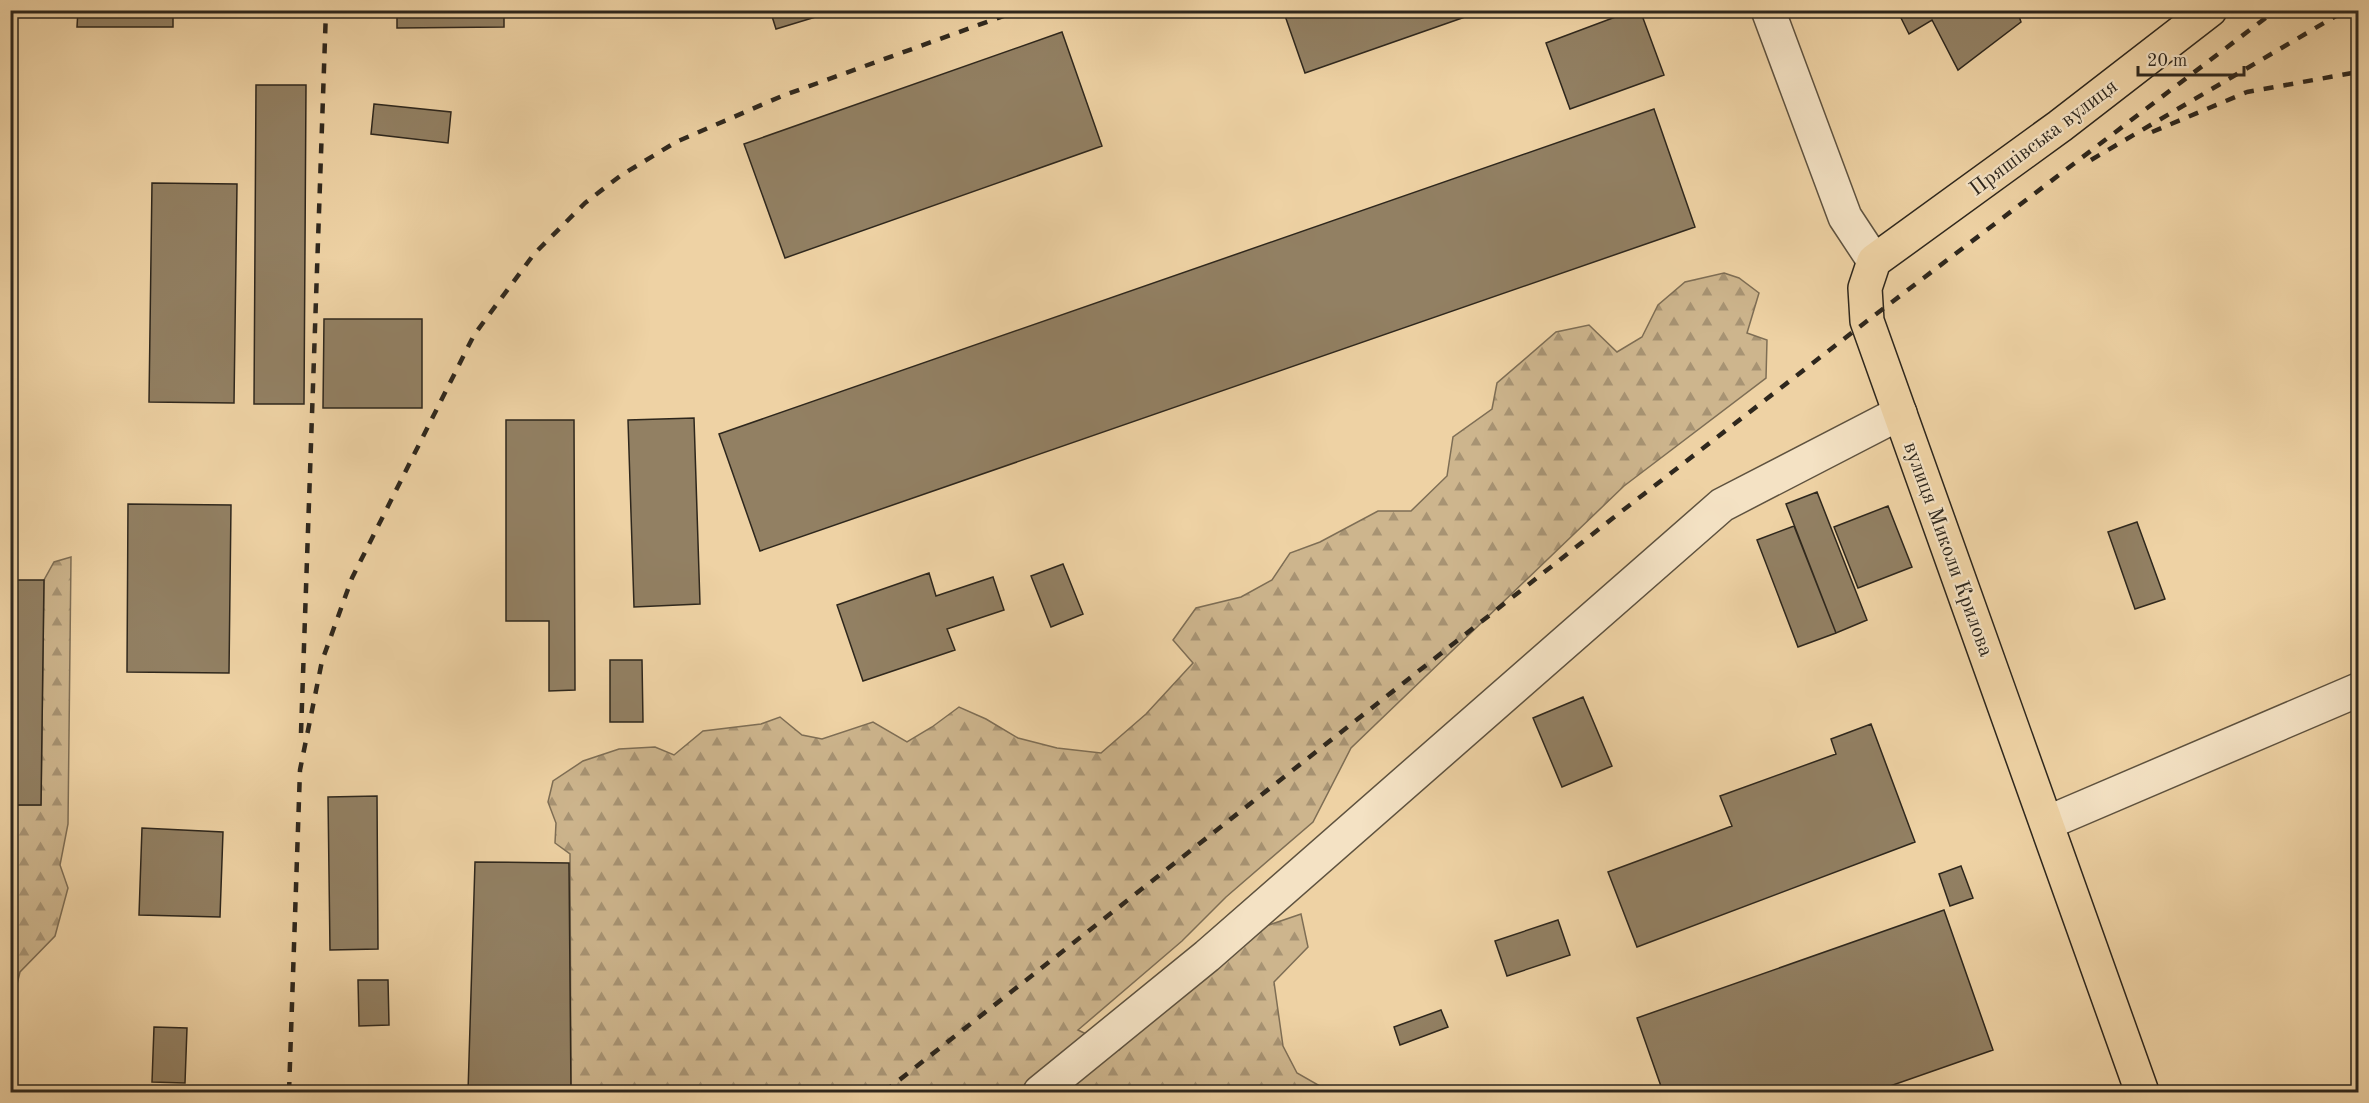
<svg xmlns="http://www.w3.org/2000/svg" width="2369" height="1103" viewBox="0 0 2369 1103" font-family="'Old Standard TT',serif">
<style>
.forest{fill:url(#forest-firs);stroke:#7e6e55;stroke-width:1.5}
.building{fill:#928063;stroke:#2e271d;stroke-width:1.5}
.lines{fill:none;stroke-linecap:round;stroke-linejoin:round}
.minor-casing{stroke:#5e523f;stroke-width:36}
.major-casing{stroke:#2e271d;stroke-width:36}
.minor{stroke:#f4e2c4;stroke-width:33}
.major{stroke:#eed2a4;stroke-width:33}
.rail{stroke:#2e271d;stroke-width:4.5;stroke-dasharray:10 10;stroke-linecap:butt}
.labels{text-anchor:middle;stroke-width:4.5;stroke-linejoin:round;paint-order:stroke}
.street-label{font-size:21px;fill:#2e271d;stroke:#f4e2c4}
</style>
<defs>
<pattern id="forest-firs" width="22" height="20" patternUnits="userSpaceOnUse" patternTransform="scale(1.5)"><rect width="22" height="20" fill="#cdb58d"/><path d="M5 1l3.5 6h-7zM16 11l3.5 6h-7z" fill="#a79373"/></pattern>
</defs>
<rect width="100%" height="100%" fill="#eed2a4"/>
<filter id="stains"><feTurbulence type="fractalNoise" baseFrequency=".00333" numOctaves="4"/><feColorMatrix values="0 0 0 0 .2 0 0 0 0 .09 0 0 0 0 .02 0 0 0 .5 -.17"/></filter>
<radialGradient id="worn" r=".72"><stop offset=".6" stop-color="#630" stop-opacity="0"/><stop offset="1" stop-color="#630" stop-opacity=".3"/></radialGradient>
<!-- forest -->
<path class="forest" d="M1724 273 1739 278 1759 293 1747 333 1767 340 1766 378 1624 486 1351 748 1313 822 1226 897 1182 941 1078 1030 1119 1050 1156 1014 1217 968 1266 926 1301 914 1308 947 1274 982 1283 1046 1297 1073 1327 1090 1328 1092H571L570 854 555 843 556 823 548 802 553 781 583 761 619 749 655 747 674 755 703 731 761 724 780 717 802 735 822 739 873 722 907 742 932 727 959 707 986 719 1018 738 1057 748 1101 753 1146 714 1193 663 1173 640 1196 608 1241 597 1272 580 1290 553 1320 542 1378 511H1411L1447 476 1453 437 1492 409 1497 383 1556 332 1589 325 1617 352 1642 337 1658 305 1685 282Z
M71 557 68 824 60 865 68 888 55 936 20 972 11 1008V805H41L44 580 54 562Z"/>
<!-- building -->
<path class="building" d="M78 10H173V27H77Z
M397 10H504V27L397 28Z
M770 10H818L819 16 776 29Z
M1283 10H1485L1305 73Z
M1634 10H1640L1664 75 1570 109 1546 43Z
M1897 10H2017L2021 22 1958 70 1932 20 1909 34Z
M1062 32 1102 146 785 258 744 144Z
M256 85H306L304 404H254Z
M374 104 451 112 448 143 371 134Z
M1654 109 1695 227 760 551 719 434Z
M152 183 237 184 234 403 149 402Z
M324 319H422V408H323Z
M694 418 700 604 634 607 628 420Z
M506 420H574L575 690 549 691V621H506Z
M1817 492 1867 620 1836 633 1786 504Z
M128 504 231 505 229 673 127 672Z
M1888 506 1912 567 1858 588 1834 527Z
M2137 522 2165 599 2135 609 2108 532Z
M1794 526 1836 633 1798 647 1757 540Z
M1063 564 1083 614 1051 627 1031 576Z
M929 573 936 596 993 577 1004 610 947 629 955 650 863 681 837 605Z
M10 580H44L41 805H10Z
M610 660H642L643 722H610Z
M1583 697 1612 766 1562 787 1533 718Z
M1871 724 1915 842 1637 947 1608 872 1732 826 1720 796 1836 754 1831 739Z
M377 796 378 949 330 950 328 797Z
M142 828 223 832 220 917 139 915Z
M475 862 569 863 571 1092H468Z
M1961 866 1973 898 1950 906 1939 874Z
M1944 910 1993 1050 1873 1092H1663L1637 1018Z
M1558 920 1570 955 1507 976 1495 941Z
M358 980H388L389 1025 359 1026Z
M1441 1010 1448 1027 1400 1045 1394 1027Z
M154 1027 187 1028 185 1083 152 1082Z"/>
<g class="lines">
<defs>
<path id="minor" d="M1768 10 1845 217 1874 261
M2047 823 2358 690
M1040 1092 1207 956 1722 505 1900 413"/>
<path id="major" d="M2142 1092 1867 321 1865 288 1874 261 2060 126 2210 10"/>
</defs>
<!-- minor casing -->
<use href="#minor" class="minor-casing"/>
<!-- major casing -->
<use href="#major" class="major-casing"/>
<!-- minor -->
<use href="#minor" class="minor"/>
<!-- major -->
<use href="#major" class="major"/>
<!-- rail -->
<path class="rail" d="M2152 132 2247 92 2358 72
M2091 160 2346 10
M301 733 326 10
M289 1092 300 770 322 661 352 578 474 335 534 254 585 203 620 176 676 142 782 96 1020 10
M884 1092 1613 518 1867 321 2276 10"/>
</g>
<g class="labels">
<!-- street labels -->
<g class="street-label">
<text transform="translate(2043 137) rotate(-37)" y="7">Пряшівська вулиця</text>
<text transform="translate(1949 549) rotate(70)" y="7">вулиця Миколи Крилова</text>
</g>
</g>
<!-- margin -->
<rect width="2369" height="1103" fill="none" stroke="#eed2a4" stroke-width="36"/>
<rect x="12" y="12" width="2345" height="1079" fill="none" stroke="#2e271d" stroke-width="3"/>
<rect x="18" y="18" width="2333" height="1067" fill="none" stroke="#2e271d" stroke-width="1.5"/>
<!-- scale -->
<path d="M2138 66v9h106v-9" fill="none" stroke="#2e271d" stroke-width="3"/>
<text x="2147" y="66" font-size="18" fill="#2e271d" stroke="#f4e2c4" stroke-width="4.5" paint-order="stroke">20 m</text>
<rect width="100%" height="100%" filter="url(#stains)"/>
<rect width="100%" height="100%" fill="url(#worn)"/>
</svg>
